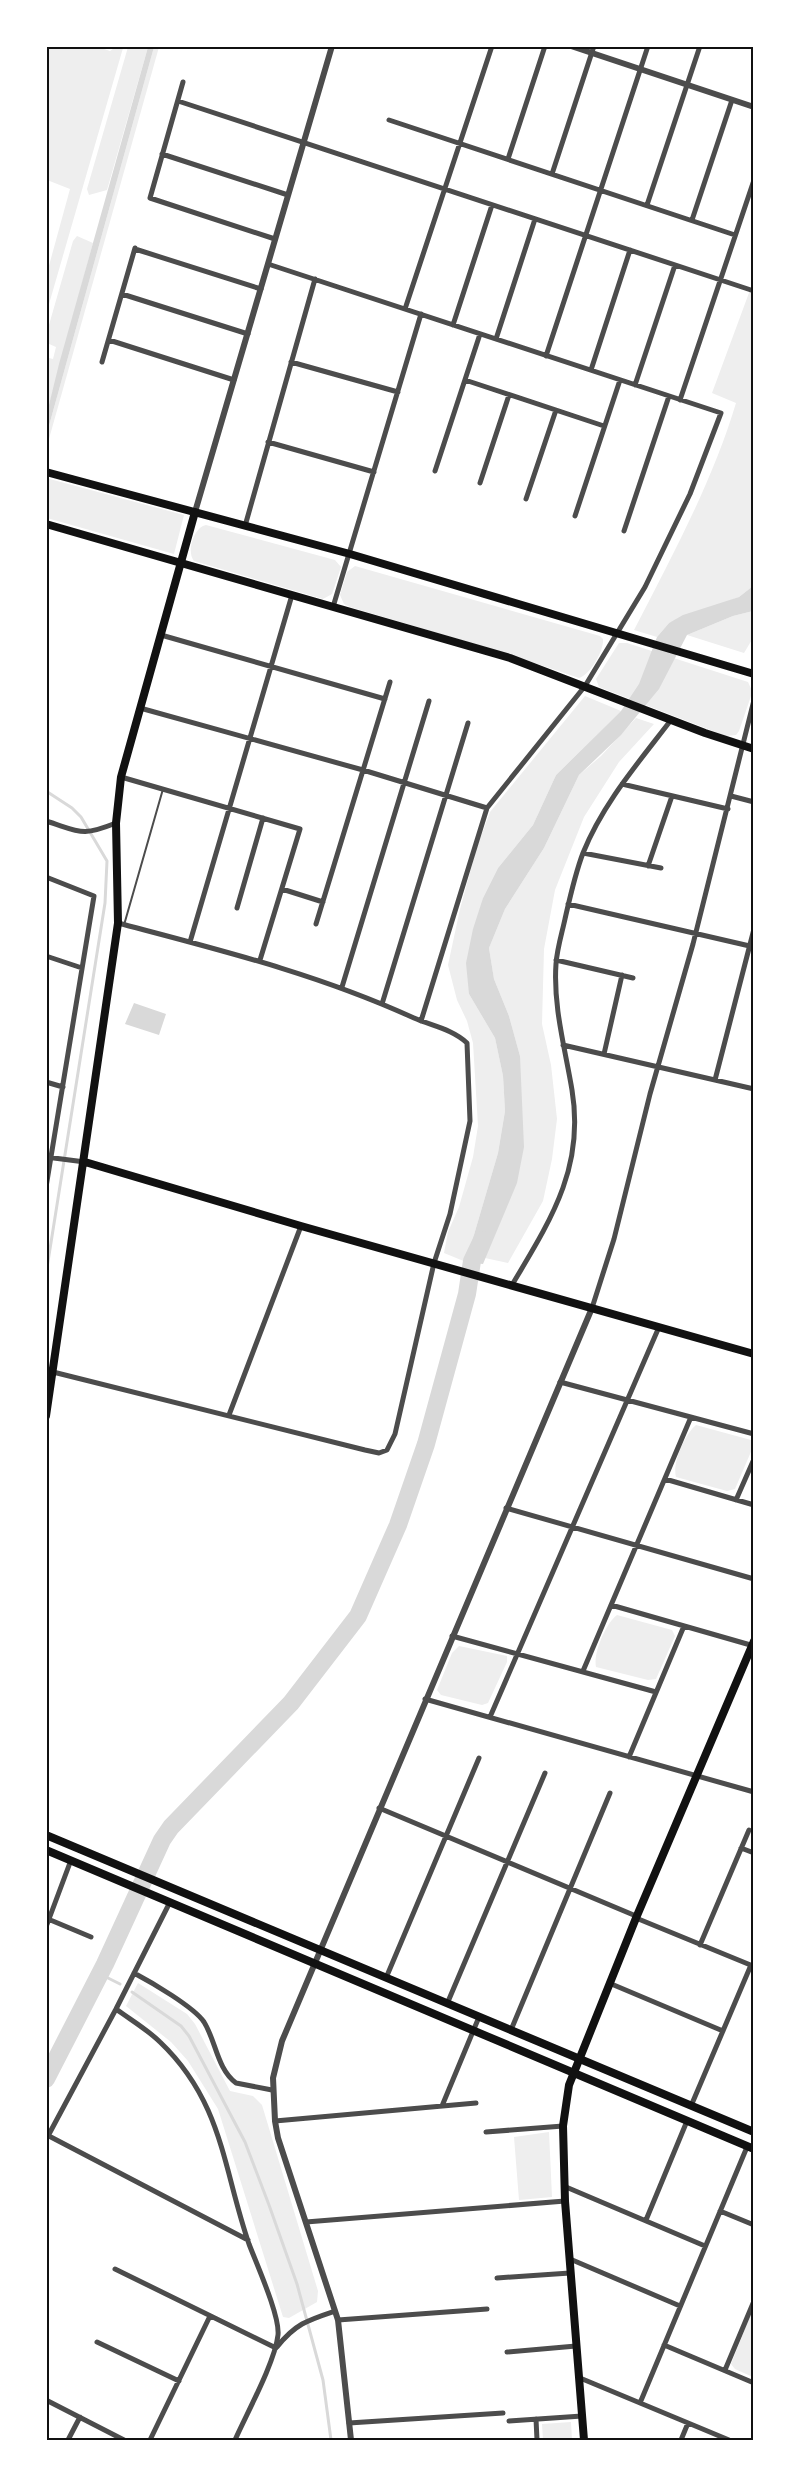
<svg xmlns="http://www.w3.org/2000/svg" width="800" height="2487" viewBox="0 0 800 2487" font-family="'DM Sans',sans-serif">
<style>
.green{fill:#eee}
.water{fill:#d9d9d9}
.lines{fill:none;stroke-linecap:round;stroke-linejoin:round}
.stream{stroke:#d9d9d9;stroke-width:3}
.river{stroke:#d9d9d9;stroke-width:18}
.service{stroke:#4c4c4c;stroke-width:2}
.minor{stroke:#4c4c4c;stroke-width:5}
.tertiary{stroke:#4c4c4c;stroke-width:6}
.secondary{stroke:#111;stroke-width:8}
.primary{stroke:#111;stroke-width:8}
.neatline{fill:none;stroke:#111;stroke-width:2}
</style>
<rect width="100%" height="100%" fill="#fff"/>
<!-- green -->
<path class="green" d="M47 46 98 47 110 51 116 47 123 48 47 311V273L70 189 47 180Z
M128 47H148L107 190 89 195 87 189Z
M154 47H159L47 446V433Z
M77 236 93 243 47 413V367L49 358 53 359 56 347 47 343V332L73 241Z
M753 282V586L739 597 669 623 657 637 634 630C672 556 712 483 736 403L712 393Z
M46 478 184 515 174 554 47 518Z
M206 525 335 560 341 567 332 594 323 599 194 561C186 552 194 527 206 525Z
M355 566 600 636 603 639C604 651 590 675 579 678L505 653 350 607 344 604 340 595 347 572Z
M753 611V638L744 653 687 635 733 616Z
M619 643H627L748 682 752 691 751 696 739 731 736 735 726 736 599 687 596 679Z
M585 696 621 711 556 775 533 825 498 868 483 898 469 994 495 1038 503 1076 505 1111 498 1153 466 1262 444 1253 448 1232 459 1207 473 1157 478 1126 473 1043 467 1021 457 1000 448 965 460 909 477 847 490 812Z
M636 718 654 724 619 762 584 817 555 890 544 949 542 1024 551 1065 557 1119 552 1159 543 1201 508 1263 485 1258 498 1227 520 1056 509 1016 494 979 489 948 505 909 544 848 579 775 601 756Z
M696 1425 751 1440 753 1447 735 1489 727 1491 676 1477C672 1463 685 1434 696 1425Z
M617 1615 672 1630 675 1636 656 1679 648 1680 596 1667C593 1653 606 1623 617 1615Z
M459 1646 507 1656V1662L488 1703 482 1705 441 1695 437 1690 452 1653Z
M138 1983 187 2014 195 2024 230 2091 253 2096 262 2105 318 2291 317 2302 289 2318 283 2317 218 2109 188 2061 171 2042 126 2006Z
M549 2132 552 2197 519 2200 514 2137Z
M753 2309V2377L735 2369 731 2364Z
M571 2422 572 2440H543L542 2424Z"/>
<!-- water -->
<path class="water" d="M148 47H154L47 433V413L59 364Z
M753 586V611L733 616 687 635 659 689 621 735 579 775 544 848 505 909 489 948 494 979 509 1016 520 1056 524 1147 517 1183 483 1264 466 1262 498 1153 505 1111 503 1076 495 1038 469 994 466 963 473 929 483 898 498 868 533 825 556 775 621 711 639 684 657 637 669 623 683 615 739 597Z
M134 1003 166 1014 159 1035 125 1024Z"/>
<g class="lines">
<!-- stream -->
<path class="stream" d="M46 791 72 808 81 817 107 861 105 903 46 1274
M100 1974 120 1984
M132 1992 181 2026 189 2036 245 2142 269 2205 297 2284 323 2380 331 2440"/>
<!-- river -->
<path class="river" d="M46 2079 105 1964 162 1840 171 1827 291 1703 358 1616 398 1525 426 1444 467 1294 472 1261 482 1240"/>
<!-- service -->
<path class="service" d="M124 925 163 789"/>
<!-- minor -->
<path class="minor" d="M183 82 150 198 275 239
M178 101 754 291
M389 120 735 235
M162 154 288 195
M508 159 545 46
M552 174 594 46
M647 205 700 46
M692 220 732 100
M135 249 261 289
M268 264 721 413 690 494 645 587 585 686 487 808 421 1021
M122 294 248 334
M405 309 492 46
M453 325 492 205
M496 339 535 219
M109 340 234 380
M546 356 648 46
M102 362 135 248
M291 362 398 392
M591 370 630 250
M465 380 604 426
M635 385 675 265
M680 400 754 180
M268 442 374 472
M435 471 480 334
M480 483 509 395
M526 499 556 410
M575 516 620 380
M245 526 315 279
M624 531 669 396
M333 607 421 314
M161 635 385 699
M140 708 363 770 487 808
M121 777 300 829 260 960
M622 784 728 809
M731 796 754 802
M46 821C81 832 81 837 116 823
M583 853 661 868
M648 866 672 796
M46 877 94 896 46 1187
M282 889 323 902
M568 904 754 947
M237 908 263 818
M316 924 390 682
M190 942 292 595
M46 956 82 968
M556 960 633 978
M342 987 429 701
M382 1004 468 723
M563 1045 754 1089
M604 1054 622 975
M715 1080 754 929
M46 1082 63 1087
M46 1157 85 1162
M512 1285C550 1221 585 1168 572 1090 565 1048 553 1006 556 964 557 949 562 933 565 919 570 897 575 874 583 853 603 803 639 762 671 720
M592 1308 614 1239 650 1094 693 944 754 700
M53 1372 365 1450 379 1453 387 1450 395 1434 434 1263 450 1214 470 1121 467 1043C452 1029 432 1026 414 1018 318 974 220 950 118 923
M560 1382 754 1434
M229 1415 301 1226
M665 1479 754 1505
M736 1500 754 1459
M506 1508 754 1579
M611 1605 754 1646
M452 1636 656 1692
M583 1671 691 1417
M425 1699 754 1792
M490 1717 659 1327
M629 1757 684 1626
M379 1808 636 1916
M741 1848 754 1853
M636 1918 753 1966
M48 1919 91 1937
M46 1927 71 1860
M700 1945 749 1830
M134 1973C151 1982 194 2007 204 2022 216 2041 217 2069 236 2083L272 2090
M386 1978 479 1758
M609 1983 723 2031
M447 2004 545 1773
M116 2009C131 2020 148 2030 160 2042 223 2102 223 2169 249 2244 257 2265 280 2316 278 2335 275 2362 247 2413 235 2440
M511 2030 610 1793
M442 2106 479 2017
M691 2106 751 1965
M275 2121 476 2103
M486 2132 563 2126
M47 2135 248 2240
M48 2136 116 2009 170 1902
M566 2187 705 2246
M720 2211 754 2225
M646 2220 687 2121
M306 2222 565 2201
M570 2259 680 2306
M115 2269 276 2348
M497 2278 570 2273
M338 2320 487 2309
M97 2342 179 2381
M664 2345 754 2383
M277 2347C295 2324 308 2320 335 2311
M507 2352 576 2346
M725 2370 754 2301
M580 2378 729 2440
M46 2400 124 2440
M640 2403 747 2147
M536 2419 537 2440
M509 2421 582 2416
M349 2423 503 2413
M68 2440 80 2417
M150 2440 210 2316
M681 2440 688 2423
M753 2440H754"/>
<!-- tertiary -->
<path class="tertiary" d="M571 46 754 107
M195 512 332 46
M351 2440 338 2320 278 2138 275 2121 273 2078 282 2041 592 1308"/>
<!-- secondary -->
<path class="secondary" d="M85 1162 301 1226 754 1354
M46 1416 118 923 116 823 121 777 195 512
M584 2440 565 2201 563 2126 569 2085 636 1918 754 1641"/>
<!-- primary -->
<path class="primary" d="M46 472 350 554 754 674
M46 524 510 658 705 733 754 749
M46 1835 754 2132
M46 1850 754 2149"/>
</g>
<!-- border -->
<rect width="800" height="2487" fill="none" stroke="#ffffff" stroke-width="96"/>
<rect x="48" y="48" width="704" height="2391" class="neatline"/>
</svg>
